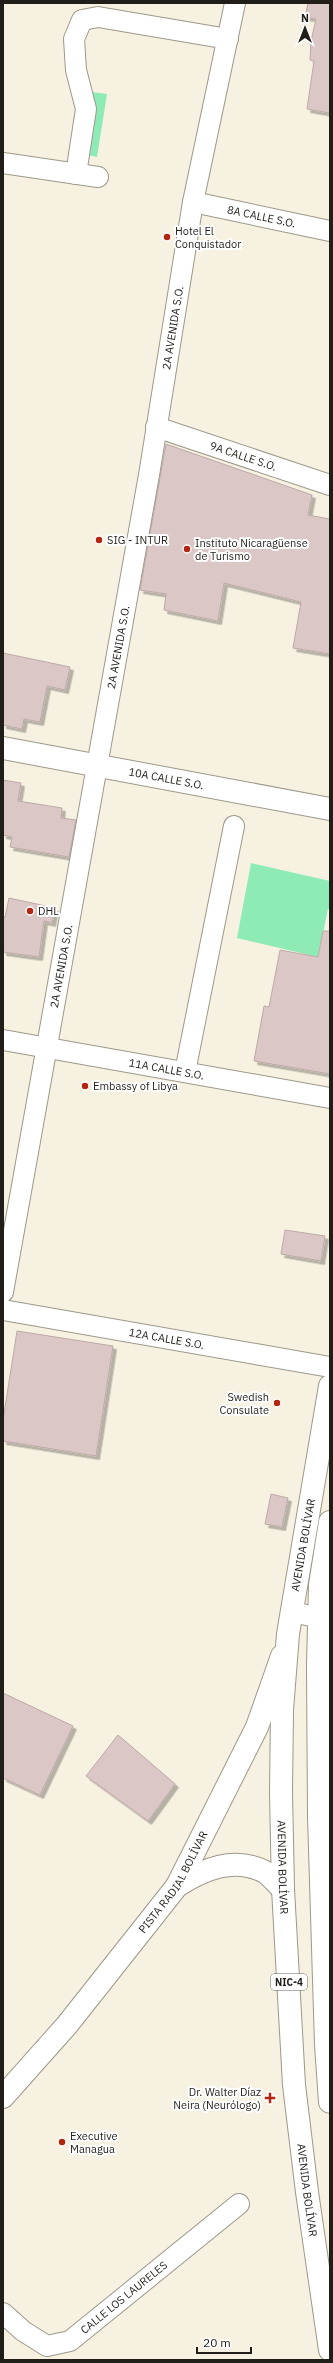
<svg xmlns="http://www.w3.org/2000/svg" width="333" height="2363" viewBox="0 0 333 2363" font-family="'IBM Plex Sans',sans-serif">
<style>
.green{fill:#8eebb6}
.building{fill:#dbc8c6;stroke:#bca9a8;filter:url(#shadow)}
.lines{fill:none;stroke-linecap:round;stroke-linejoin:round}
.minor-casing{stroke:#9e988a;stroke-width:22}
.tertiary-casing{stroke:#9e988a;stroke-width:24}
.trunk-casing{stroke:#9e988a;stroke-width:24}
.minor{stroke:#fff;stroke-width:20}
.tertiary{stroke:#fff;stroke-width:22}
.trunk{stroke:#fff;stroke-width:22}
.poi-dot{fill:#b3250f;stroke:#fff;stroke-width:1.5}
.labels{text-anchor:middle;stroke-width:4;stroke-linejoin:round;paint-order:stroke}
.shield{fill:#fff;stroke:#64625e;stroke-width:1}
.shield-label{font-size:10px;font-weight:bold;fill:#211e19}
.street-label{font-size:11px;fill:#211e19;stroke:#fff}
.poi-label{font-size:11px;fill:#211e19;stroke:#fff;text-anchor:start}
</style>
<defs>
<filter id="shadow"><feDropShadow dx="3.5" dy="3.5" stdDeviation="0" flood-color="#0004"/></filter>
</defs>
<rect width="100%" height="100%" fill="#f7f1e1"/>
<!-- green -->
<path class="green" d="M92 92 107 94 97 157 82 154Z
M251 863 330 881V909H328L318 957 237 938Z"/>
<!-- building -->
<path class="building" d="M308 3H330V113L307 109 314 61 310 60 311 41 316 19 305 17Z
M166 444 312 495 308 515 330 519V654L293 648 301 602 224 583 218 621 164 610 166 594 140 590Z
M3 653 70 667 65 690 47 686 40 722 24 719 22 729 3 725Z
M3 780 21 783 18 801 62 808 61 818 76 820 69 857 10 847 12 837 3 835Z
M9 898 55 908 52 923 44 921 39 957 3 952V916L5 917Z
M323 931H330V1074L254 1061 264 1006 269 1007 280 950 318 957Z
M285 1230 325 1236 321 1261 281 1254Z
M17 1331 113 1346 96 1456 3 1441V1420Z
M271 1494 288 1498 282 1527 265 1524Z
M3 1693 73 1726 40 1795 3 1778Z
M118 1735 175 1784 148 1821 86 1776Z"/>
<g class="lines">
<defs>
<g id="minor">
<path d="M3 163 98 177"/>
<path d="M76 174 86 109 76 70 74 39 82 20 98 17 228 39"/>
<path id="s1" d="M193 202 330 231"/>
<path id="s2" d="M156 427 330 485"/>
<path id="s3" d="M3 1040 330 1098"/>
<path d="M185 1072 234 826"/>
<path id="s4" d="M3 1292 149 475 193 202 235 3"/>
<path id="s5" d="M3 1310 330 1367"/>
<path d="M292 1612 330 1620"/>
<path id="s6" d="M3 2313 23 2331 47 2346 70 2341 239 2204"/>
</g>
<g id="tertiary">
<path id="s7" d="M3 748 330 809"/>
<path id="s8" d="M3 2097 67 2025 177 1886 257 1727 282 1656"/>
</g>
<g id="trunk">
<path id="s9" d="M330 1386 288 1634 282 1710 281 1793 283 1889 294 2085 307 2192 330 2350"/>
<path d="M330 1522 320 1585 318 1665 319 1816 326 2045 330 2102"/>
<path d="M177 1886C204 1869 234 1856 265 1872 271 1876 277 1884 283 1889"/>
</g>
</defs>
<!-- minor casing -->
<use href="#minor" class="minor-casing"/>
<!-- tertiary casing -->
<use href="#tertiary" class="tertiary-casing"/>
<!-- trunk casing -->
<use href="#trunk" class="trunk-casing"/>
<!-- minor -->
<use href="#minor" class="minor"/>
<!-- tertiary -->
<use href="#tertiary" class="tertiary"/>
<!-- trunk -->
<use href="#trunk" class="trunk"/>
</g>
<!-- markers -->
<g class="poi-dot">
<circle cx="167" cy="237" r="4"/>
<circle cx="99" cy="540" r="4"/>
<circle cx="187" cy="549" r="4"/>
<circle cx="30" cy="911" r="4"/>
<circle cx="85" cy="1086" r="4"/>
<circle cx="277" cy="1403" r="4"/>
<path d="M268 2092h4v4h4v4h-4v4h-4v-4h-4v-4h4z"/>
<circle cx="62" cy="2142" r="4"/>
</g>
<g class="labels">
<!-- shield labels -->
<rect class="shield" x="271" y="1974" width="36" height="16" rx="3"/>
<g class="shield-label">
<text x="289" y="1986">NIC-4</text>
</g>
<!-- street labels -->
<g class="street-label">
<text dy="4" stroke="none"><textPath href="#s1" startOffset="70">8A CALLE S.O.</textPath></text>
<text dy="4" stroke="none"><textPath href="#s4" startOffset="979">2A AVENIDA S.O.</textPath></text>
<text dy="4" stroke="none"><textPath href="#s2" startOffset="92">9A CALLE S.O.</textPath></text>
<text dy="4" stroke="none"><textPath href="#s4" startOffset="655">2A AVENIDA S.O.</textPath></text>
<text dy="4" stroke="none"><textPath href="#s7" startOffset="166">10A CALLE S.O.</textPath></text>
<text dy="4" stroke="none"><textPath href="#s4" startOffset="331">2A AVENIDA S.O.</textPath></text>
<text dy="4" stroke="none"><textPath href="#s3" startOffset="166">11A CALLE S.O.</textPath></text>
<text dy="4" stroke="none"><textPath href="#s5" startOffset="166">12A CALLE S.O.</textPath></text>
<text transform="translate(303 1545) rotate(-80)" y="4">AVENIDA BOLÍVAR</text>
<text dy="4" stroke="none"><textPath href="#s9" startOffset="485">AVENIDA BOLÍVAR</textPath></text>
<text dy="4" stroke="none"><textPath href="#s8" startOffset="275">PISTA RADIAL BOLÍVAR</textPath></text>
<text dy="4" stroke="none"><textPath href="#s9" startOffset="809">AVENIDA BOLÍVAR</textPath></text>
<text dy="4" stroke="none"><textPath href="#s6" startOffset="148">CALLE LOS LAURELES</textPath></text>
</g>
<!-- poi labels -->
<g class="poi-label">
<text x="175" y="235">Hotel El<tspan x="175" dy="13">Conquistador</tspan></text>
<text x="107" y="544">SIG - INTUR</text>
<text x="195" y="547">Instituto Nicaragüense<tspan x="195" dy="13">de Turismo</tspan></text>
<text x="38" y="915">DHL</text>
<text x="93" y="1090">Embassy of Libya</text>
<text x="269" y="1401" text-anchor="end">Swedish<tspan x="269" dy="13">Consulate</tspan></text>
<text x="261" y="2096" text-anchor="end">Dr. Walter Díaz<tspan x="261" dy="13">Neira (Neurólogo)</tspan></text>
<text x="70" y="2140">Executive<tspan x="70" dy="13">Managua</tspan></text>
</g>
</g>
<!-- border -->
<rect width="333" height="2363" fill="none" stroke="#211e19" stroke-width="8"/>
<!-- north arrow -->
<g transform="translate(305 28)" stroke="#ffffff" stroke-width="3" paint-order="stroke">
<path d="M0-3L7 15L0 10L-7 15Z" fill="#211e19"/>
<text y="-6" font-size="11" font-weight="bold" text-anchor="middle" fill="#211e19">N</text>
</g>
<!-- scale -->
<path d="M197 2347v6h54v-6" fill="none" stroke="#211e19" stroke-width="2"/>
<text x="203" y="2347" font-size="12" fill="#211e19" stroke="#ffffff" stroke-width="3" paint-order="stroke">20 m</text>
</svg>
